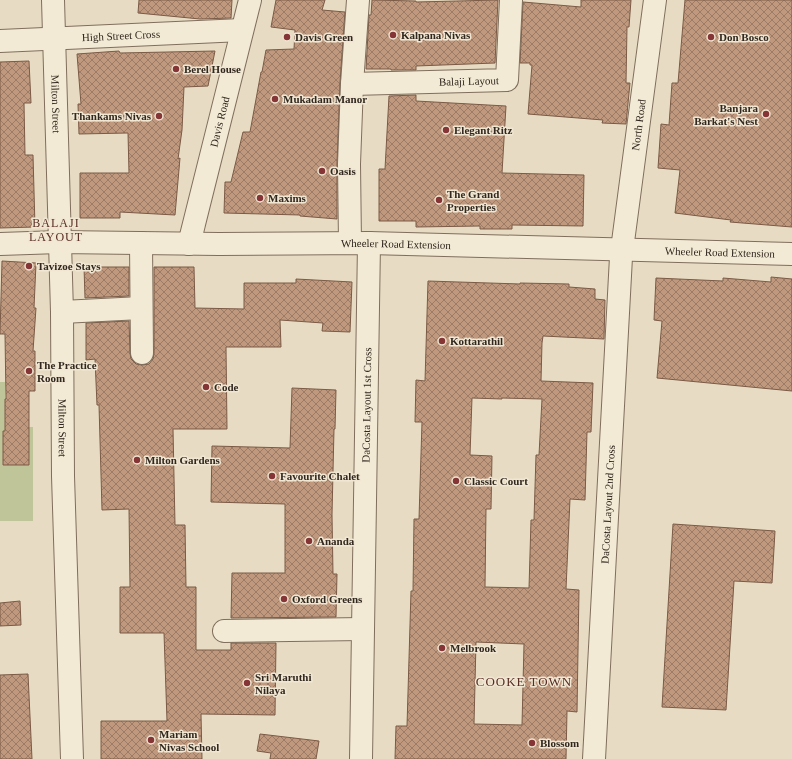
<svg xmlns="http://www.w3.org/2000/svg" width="792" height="759" viewBox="0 0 792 759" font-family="'Times New Roman',serif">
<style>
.park{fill:#c0c499}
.building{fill:url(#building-cross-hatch);stroke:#7b5a46;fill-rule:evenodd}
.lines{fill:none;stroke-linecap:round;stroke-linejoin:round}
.minor-casing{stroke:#7f6e5c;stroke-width:24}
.minor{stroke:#f3ead5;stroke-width:22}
.poi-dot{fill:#863537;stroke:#f0e6d2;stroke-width:1.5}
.labels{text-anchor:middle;stroke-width:3;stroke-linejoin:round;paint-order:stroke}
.poi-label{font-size:11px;font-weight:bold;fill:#31271e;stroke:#f0e6d2;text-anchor:start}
.street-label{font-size:11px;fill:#31271e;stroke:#f0e6d2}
.neighbourhood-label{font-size:12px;letter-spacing:1px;fill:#582d24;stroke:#f0e6d2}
.quarter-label{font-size:13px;letter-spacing:1px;fill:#582d24;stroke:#f0e6d2}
</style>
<defs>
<pattern id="building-cross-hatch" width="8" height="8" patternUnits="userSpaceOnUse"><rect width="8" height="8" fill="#c0987e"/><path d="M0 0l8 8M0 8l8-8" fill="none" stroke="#9d7c67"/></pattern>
</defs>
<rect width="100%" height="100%" fill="#e7dcc3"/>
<!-- park -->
<path class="park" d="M0 382H5V427H33V521H0Z"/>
<!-- building -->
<path class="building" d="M139 0H232L231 18 200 19 138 13Z
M276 0H325L322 10 345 12 340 83 337 164V219L300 216V215L224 213 225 182H231L243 132H250L261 72H262L266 50 294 49 295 30 271 27Z
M372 0 416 1V2L498 0 495 63 416 66V70H391V69H366L369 15H371Z
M581 0H631L629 27H627L626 83H630L626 124 602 123 603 120 528 114 532 65H530V63H520L523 2 581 7Z
M685 0H792V227L730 222 731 220 675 213 680 170 658 168 661 124 669 125 672 83H678Z
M119 51 120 53 215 51 208 86 184 87 182 130 178 159 180 158 175 215 120 212V218H80V173H129L128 133 79 134 78 104H81L77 54Z
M29 61 31 103H24L25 155H33L35 227 0 228V62Z
M416 95V101L506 106 502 173 584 175 583 226 512 225V229H480V226L416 227V221H379V169H385L389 96Z
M2 261 36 263 34 308H36L33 351H35V391H29V465H3V431H5V399H6L5 334H0Z
M84 267H129V296L85 298Z
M154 267H194L195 308 244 309V283H296V279L352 282 350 332 322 331 323 323 280 320 281 347H226L227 429H173L175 525H185L186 587H196V650H231V643H276L275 715 201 714 202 759H101V721H167L164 633H120V587H130L129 509 102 510 99 405H97L95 359 86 360V323L129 321 130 353 131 359 136 364 142 365 149 364 153 359 154 353Z
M771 277 792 279V391L657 378 662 321 654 320 656 278 723 281V278L771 282Z
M428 281 520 284V283L569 284V287L595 289V299L605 300 604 339 543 336 542 343 541 381 593 383 591 432H587L585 500 570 499 566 589 579 590 577 712 567 711 566 759H395L396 726H407L411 591H413L414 519H419L422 422H415L416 380 425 381ZM472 398 502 399V398L542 399 539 455H536L534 520H531L529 588 485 587 486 509H491L492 456 470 455ZM476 642 524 644 522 725 474 724Z
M292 388 336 390 335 429H334L332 515 333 574H337L336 617 231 618 232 573H285V504L211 502 212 446 290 448Z
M673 524 775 531 772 583 734 581 726 710 662 707Z
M20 601 21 625 0 626V603Z
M28 674 32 759H0V675Z
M260 734 319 741 316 759H270L271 753 257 751Z"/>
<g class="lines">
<defs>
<g id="minor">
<path id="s1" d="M53 0 62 312 63 476 72 759"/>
<path id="s2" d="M0 41 242 30"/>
<path d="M352 84 358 0"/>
<path d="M141 243 142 353"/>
<path id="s3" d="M350 243 349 164 352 84 507 80 511 0"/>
<path id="s4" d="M0 244 59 242 219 244 369 243 792 254"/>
<path id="s5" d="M189 244 250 0"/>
<path d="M62 312 141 308"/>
<path d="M224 631 363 629"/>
<path id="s6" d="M361 759 369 243"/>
<path id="s7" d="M594 759 621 257 655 0"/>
</g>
</defs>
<!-- minor casing -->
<use href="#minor" class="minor-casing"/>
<!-- minor -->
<use href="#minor" class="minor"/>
</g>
<!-- markers -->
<g class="poi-dot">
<circle cx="393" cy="35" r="4"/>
<circle cx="287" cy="37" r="4"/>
<circle cx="711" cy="37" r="4"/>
<circle cx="176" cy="69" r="4"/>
<circle cx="275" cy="99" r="4"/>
<circle cx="766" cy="114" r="4"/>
<circle cx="159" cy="116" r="4"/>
<circle cx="446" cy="130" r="4"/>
<circle cx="322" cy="171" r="4"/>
<circle cx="260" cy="198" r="4"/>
<circle cx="439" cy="200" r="4"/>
<circle cx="29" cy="266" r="4"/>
<circle cx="442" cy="341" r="4"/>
<circle cx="29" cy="371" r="4"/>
<circle cx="206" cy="387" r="4"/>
<circle cx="137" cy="460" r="4"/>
<circle cx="272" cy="476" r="4"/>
<circle cx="456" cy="481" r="4"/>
<circle cx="309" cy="541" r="4"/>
<circle cx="284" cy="599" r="4"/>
<circle cx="442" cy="648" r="4"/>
<circle cx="247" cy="683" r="4"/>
<circle cx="151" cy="740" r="4"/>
<circle cx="532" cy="743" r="4"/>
</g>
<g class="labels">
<!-- poi labels -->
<g class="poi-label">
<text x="401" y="39">Kalpana Nivas</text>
<text x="295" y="41">Davis Green</text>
<text x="719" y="41">Don Bosco</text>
<text x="184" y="73">Berel House</text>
<text x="283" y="103">Mukadam Manor</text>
<text x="758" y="112" text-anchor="end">Banjara<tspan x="758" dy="13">Barkat's Nest</tspan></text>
<text x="151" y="120" text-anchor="end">Thankams Nivas</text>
<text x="454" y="134">Elegant Ritz</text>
<text x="330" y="175">Oasis</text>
<text x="447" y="198">The Grand<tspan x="447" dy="13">Properties</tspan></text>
<text x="268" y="202">Maxims</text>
<text x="37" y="270">Tavizoe Stays</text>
<text x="450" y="345">Kottarathil</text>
<text x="37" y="369">The Practice<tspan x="37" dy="13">Room</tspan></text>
<text x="214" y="391">Code</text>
<text x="145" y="464">Milton Gardens</text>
<text x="280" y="480">Favourite Chalet</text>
<text x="464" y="485">Classic Court</text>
<text x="317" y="545">Ananda</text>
<text x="292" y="603">Oxford Greens</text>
<text x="450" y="652">Melbrook</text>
<text x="255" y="681">Sri Maruthi<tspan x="255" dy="13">Nilaya</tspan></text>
<text x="159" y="738">Mariam<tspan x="159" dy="13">Nivas School</tspan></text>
<text x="540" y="747">Blossom</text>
</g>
<!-- street labels -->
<g class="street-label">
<text dy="4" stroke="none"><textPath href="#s2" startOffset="121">High Street Cross</textPath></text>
<text dy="4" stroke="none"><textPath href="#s3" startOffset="276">Balaji Layout</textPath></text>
<text dy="4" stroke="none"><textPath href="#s1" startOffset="104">Milton Street</textPath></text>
<text dy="4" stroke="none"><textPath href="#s5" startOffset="126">Davis Road</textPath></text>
<text dy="4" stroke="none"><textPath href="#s7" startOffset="636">North Road</textPath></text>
<text dy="4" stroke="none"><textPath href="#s4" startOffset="396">Wheeler Road Extension</textPath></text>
<text dy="4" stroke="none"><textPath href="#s4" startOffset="720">Wheeler Road Extension</textPath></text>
<text dy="4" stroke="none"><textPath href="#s6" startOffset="354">DaCosta Layout 1st Cross</textPath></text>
<text dy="4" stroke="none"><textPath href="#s1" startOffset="428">Milton Street</textPath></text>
<text dy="4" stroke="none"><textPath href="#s7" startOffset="255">DaCosta Layout 2nd Cross</textPath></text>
</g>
<!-- neighbourhood labels -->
<g class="neighbourhood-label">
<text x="56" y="227">BALAJI<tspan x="56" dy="14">LAYOUT</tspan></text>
</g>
<!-- quarter labels -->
<g class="quarter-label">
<text x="524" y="686">COOKE TOWN</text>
</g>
</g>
</svg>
